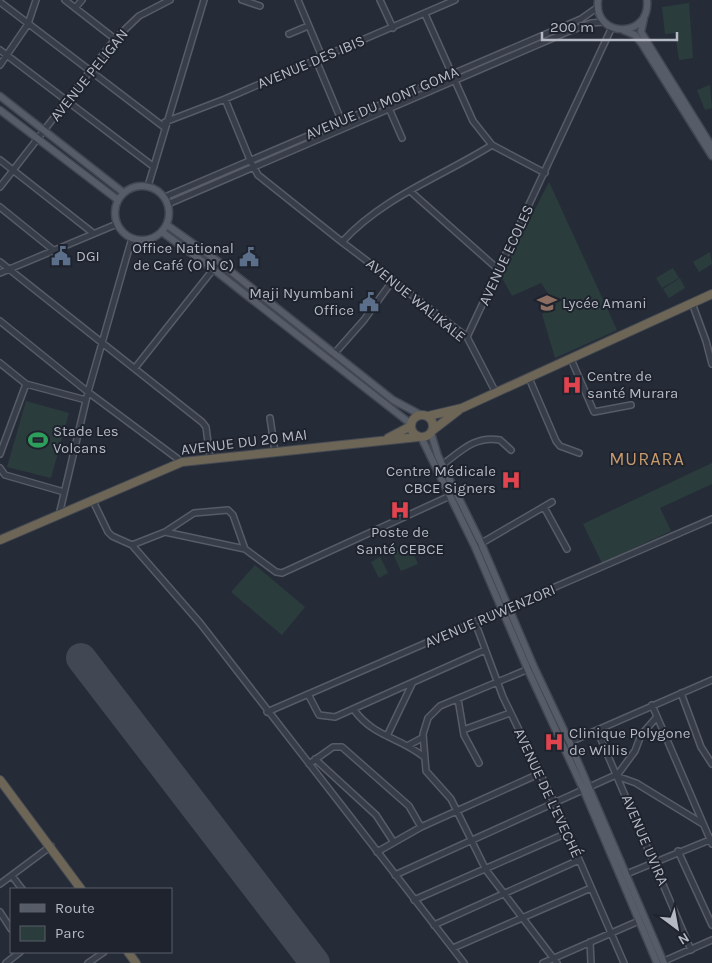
<svg xmlns="http://www.w3.org/2000/svg" width="712" height="963" viewBox="0 0 712 963" font-family="Karla,sans-serif">
<style>
.green{fill:#2b3c3d}
.lines{fill:none;stroke-linecap:round;stroke-linejoin:round}
.runway{stroke:#414854;stroke-width:30}
.minor-casing{stroke:#575c66;stroke-width:8}
.major-casing{stroke:#424751;stroke-width:9}
.highway-casing{stroke:#444953;stroke-width:10}
.minor{stroke:#383e49;stroke-width:5}
.major{stroke:#575d68;stroke-width:6}
.highway{stroke:#6d6656;stroke-width:8}
.labels{text-anchor:middle;stroke-width:4;stroke-linejoin:round;paint-order:stroke}
.street-label{font-size:15px;fill:#b4b9c4;stroke:#1e232d}
.poi-label{font-size:15px;fill:#b4b9c4;stroke:#1e232d;text-anchor:start}
.quarter-label{font-size:18px;letter-spacing:1px;fill:#c69a6d;stroke:#1e232d}
</style>
<rect width="100%" height="100%" fill="#252c38"/>
<!-- green -->
<path class="green" d="M689 3 693 58 679 60 675 33 665 34 662 7Z
M710 85 712 108 705 110 697 90Z
M549 182 617 330 555 358 542 314 556 305 541 283 512 296 501 276Z
M710 252 712 264 699 272 693 262Z
M673 268 679 278 662 288 656 278Z
M680 278 685 288 669 298 663 289Z
M26 401 69 413 51 478 7 467Z
M712 463V484L660 508 671 531 602 563 583 524Z
M409 544 418 564 401 571 392 552Z
M380 557 388 573 379 578 371 562Z
M255 565 305 607 282 635 231 592Z"/>
<g class="lines">
<!-- runway -->
<path class="runway" d="M81 658 315 963"/>
<defs>
<path id="minor" d="M65 0 115 39
M242 0 260 6
M298 0 322 57
M380 0 393 28
M0 2 164 127
M76 7 82 0
M425 14 473 121 492 145 545 173
M289 34 308 26
M0 50 154 167
M316 60 342 122
M0 65 28 24 36 0
M225 99 250 160 258 175 342 242 467 337 496 393
M388 106 402 138
M165 122 225 99 455 0
M0 160 93 233
M148 186 204 0
M0 187 115 39 139 16 170 0
M410 191 500 271
M165 197 581 19 598 7
M168 204 567 32 591 23 604 22
M0 207 52 249
M342 242C383 197 441 177 492 145
M0 262 202 422 206 427 210 458
M0 273 117 224
M692 303 706 341 712 364
M0 321 88 392 182 462
M467 337 612 27
M334 354 364 320 393 280
M571 359 594 412 631 405
M0 363 26 384 86 400
M135 368 219 262
M529 378 556 441 560 446 579 453
M270 418 275 452
M0 454 26 384
M442 465C460 452 475 435 500 440L511 450
M0 468 5 475 64 492
M93 501 108 532 112 536 132 545 200 623 464 963
M544 507 567 549
M59 515 88 392 132 238
M165 532 245 549 276 572 282 573 450 496
M480 544 552 502
M132 545 165 532 194 513 228 510 233 515 245 549
M475 622 503 697 555 804 624 963
M531 668 440 706 428 718 423 734 426 771 451 799 486 870 557 963
M681 693 701 747 712 764
M308 694 319 715 335 717 485 650
M458 699 464 735 479 763
M652 705 712 844
M354 710C375 738 398 736 424 757
M267 712 712 519
M463 730 510 713
M597 730 691 950
M387 736 412 684
M409 745 422 738
M563 745 712 680
M315 759 376 815 393 841
M309 764 333 747H342L409 806 421 827
M619 777 636 783 703 824
M678 851 712 925
M377 852 421 827 541 773
M395 875 618 774 635 751 641 735 656 718
M624 875 712 839
M12 876 22 889
M0 884 51 846
M414 900 567 833
M0 912 11 929
M434 925 579 860
M590 942 591 963
M453 948 591 888
M662 962 712 940
M6 963 20 952
M88 963 104 952
M543 963 641 920"/>
<path id="major" d="M598 0C593 39 651 39 647 0
M644 18 641 32 712 147
M623 30 635 35 642 44 712 156
M0 96 124 193
M0 110 118 200
M115 213a27 27 0 1 1 54 0a27 27 0 1 1-54 0Z
M167 225 219 262 393 400 421 415
M162 232 213 269 411 424
M431 433 438 456 481 543 534 667 569 741 664 963
M421 437 475 547 528 670 584 791 657 963"/>
<path id="highway" d="M411 426a11 11 0 1 1 22 0a11 11 0 1 1-22 0Z
M428 416 462 408 712 294
M433 430 459 410
M388 438 411 426
M0 540 182 462 418 437
M0 780 81 889
M128 952 136 963"/>
</defs>
<!-- minor casing -->
<use href="#minor" class="minor-casing"/>
<!-- major casing -->
<use href="#major" class="major-casing"/>
<!-- highway casing -->
<use href="#highway" class="highway-casing"/>
<!-- minor -->
<use href="#minor" class="minor"/>
<!-- major -->
<use href="#major" class="major"/>
<!-- highway -->
<use href="#highway" class="highway"/>
</g>
<!-- icons -->
<defs>
<symbol id="civic-bare" viewBox="-9 -9 18 18"><path d="M-.6-6.5H3V-4.5H.6V-3L4-1V1h2V6H-6V1h2V-1L-.6-3ZM-1.2 2.5V6h2.4V2.5Z" fill="#5c6f8a" stroke="#1e232d" stroke-width="2.5" paint-order="stroke"/></symbol>
<symbol id="school-bare" viewBox="-9 -9 18 18"><path d="M0-5L7-2L0 1L-7-2ZM-4 1L0 2.5L4 1V4Q0 6-4 4Z" fill="#8d6e63" stroke="#1e232d" stroke-width="2.5" paint-order="stroke"/></symbol>
<symbol id="hospital-bare" viewBox="-9 -9 18 18"><path d="M-5-5h3v3.5h4V-5h3V5h-3V1.5h-4V5h-3Z" fill="#e0444e" stroke="#1e232d" stroke-width="2.5" paint-order="stroke"/></symbol>
<symbol id="stadium-bare" viewBox="-9 -9 18 18"><path d="M0-5a6.5 5 0 1 0 0 10a6.5 5 0 1 0 0-10ZM-3.5-1.8h7v3.6h-7Z" fill="#2e9e5b" stroke="#1e232d" stroke-width="2.5" paint-order="stroke"/></symbol>
</defs>
<g fill-rule="evenodd">
<use href="#civic-bare" x="47" y="242" width="28" height="28"/>
<use href="#civic-bare" x="235" y="243" width="28" height="28"/>
<use href="#civic-bare" x="355" y="288" width="28" height="28"/>
<use href="#school-bare" x="533" y="289" width="28" height="28"/>
<use href="#hospital-bare" x="558" y="371" width="28" height="28"/>
<use href="#stadium-bare" x="24" y="426" width="28" height="28"/>
<use href="#hospital-bare" x="497" y="466" width="28" height="28"/>
<use href="#hospital-bare" x="386" y="496" width="28" height="28"/>
<use href="#hospital-bare" x="540" y="728" width="28" height="28"/>
</g>
<g class="labels">
<!-- street labels -->
<g class="street-label">
<text transform="translate(311 62) rotate(-23)" y="5">AVENUE DES IBIS</text>
<text transform="translate(89 75) rotate(-51)" y="5">AVENUE PELIGAN</text>
<text transform="translate(382 103) rotate(-23)" y="5">AVENUE DU MONT GOMA</text>
<text transform="translate(506 255) rotate(-65)" y="5">AVENUE ECOLES</text>
<text transform="translate(416 300) rotate(39)" y="5">AVENUE WALIKALE</text>
<text transform="translate(244 442) rotate(-7)" y="5">AVENUE DU 20 MAI</text>
<text transform="translate(490 616) rotate(-23)" y="5">AVENUE RUWENZORI</text>
<text transform="translate(548 793) rotate(65)" y="5">AVENUE DE L'EVECHÉ</text>
<text transform="translate(645 840) rotate(67)" y="5">AVENUE UVIRA</text>
</g>
<!-- poi labels -->
<g class="poi-label">
<text x="234" y="253" text-anchor="end">Office National<tspan x="234" dy="17">de Café (O N C)</tspan></text>
<text x="76" y="261">DGI</text>
<text x="354" y="298" text-anchor="end">Maji Nyumbani<tspan x="354" dy="17">Office</tspan></text>
<text x="562" y="308">Lycée Amani</text>
<text x="587" y="381">Centre de<tspan x="587" dy="17">santé Murara</tspan></text>
<text x="53" y="436">Stade Les<tspan x="53" dy="17">Volcans</tspan></text>
<text x="496" y="476" text-anchor="end">Centre Médicale<tspan x="496" dy="17">CBCE Signers</tspan></text>
<text x="400" y="537" text-anchor="middle">Poste de<tspan x="400" dy="17">Santé CEBCE</tspan></text>
<text x="569" y="738">Clinique Polygone<tspan x="569" dy="17">de Willis</tspan></text>
</g>
<!-- quarter labels -->
<g class="quarter-label">
<text x="647" y="465">MURARA</text>
</g>
</g>
<!-- legend -->
<rect x="10" y="888" width="162" height="65" fill="#1e232d" stroke="#5a5f69"/>
<rect x="20" y="904" width="25" height="8" fill="#575d68" stroke="#5a5f69"/>
<text x="55" y="913" font-size="15" fill="#b4b9c4">Route</text>
<rect x="20" y="926" width="25" height="15" fill="#2b3c3d" stroke="#5a5f69"/>
<text x="55" y="938" font-size="15" fill="#b4b9c4">Parc</text>
<!-- north arrow -->
<g transform="translate(677 928) rotate(148)" stroke="#1e232d" stroke-width="4" paint-order="stroke">
<path d="M0-4L9 19L0 12L-9 19Z" fill="#b4b9c4"/>
<text y="-8" font-size="14" font-weight="bold" text-anchor="middle" fill="#b4b9c4">N</text>
</g>
<!-- scale -->
<path d="M542 32v8h135v-8" fill="none" stroke="#b4b9c4" stroke-width="2.5"/>
<text x="550" y="32" font-size="15" fill="#b4b9c4" stroke="#1e232d" stroke-width="4" paint-order="stroke">200 m</text>
</svg>
